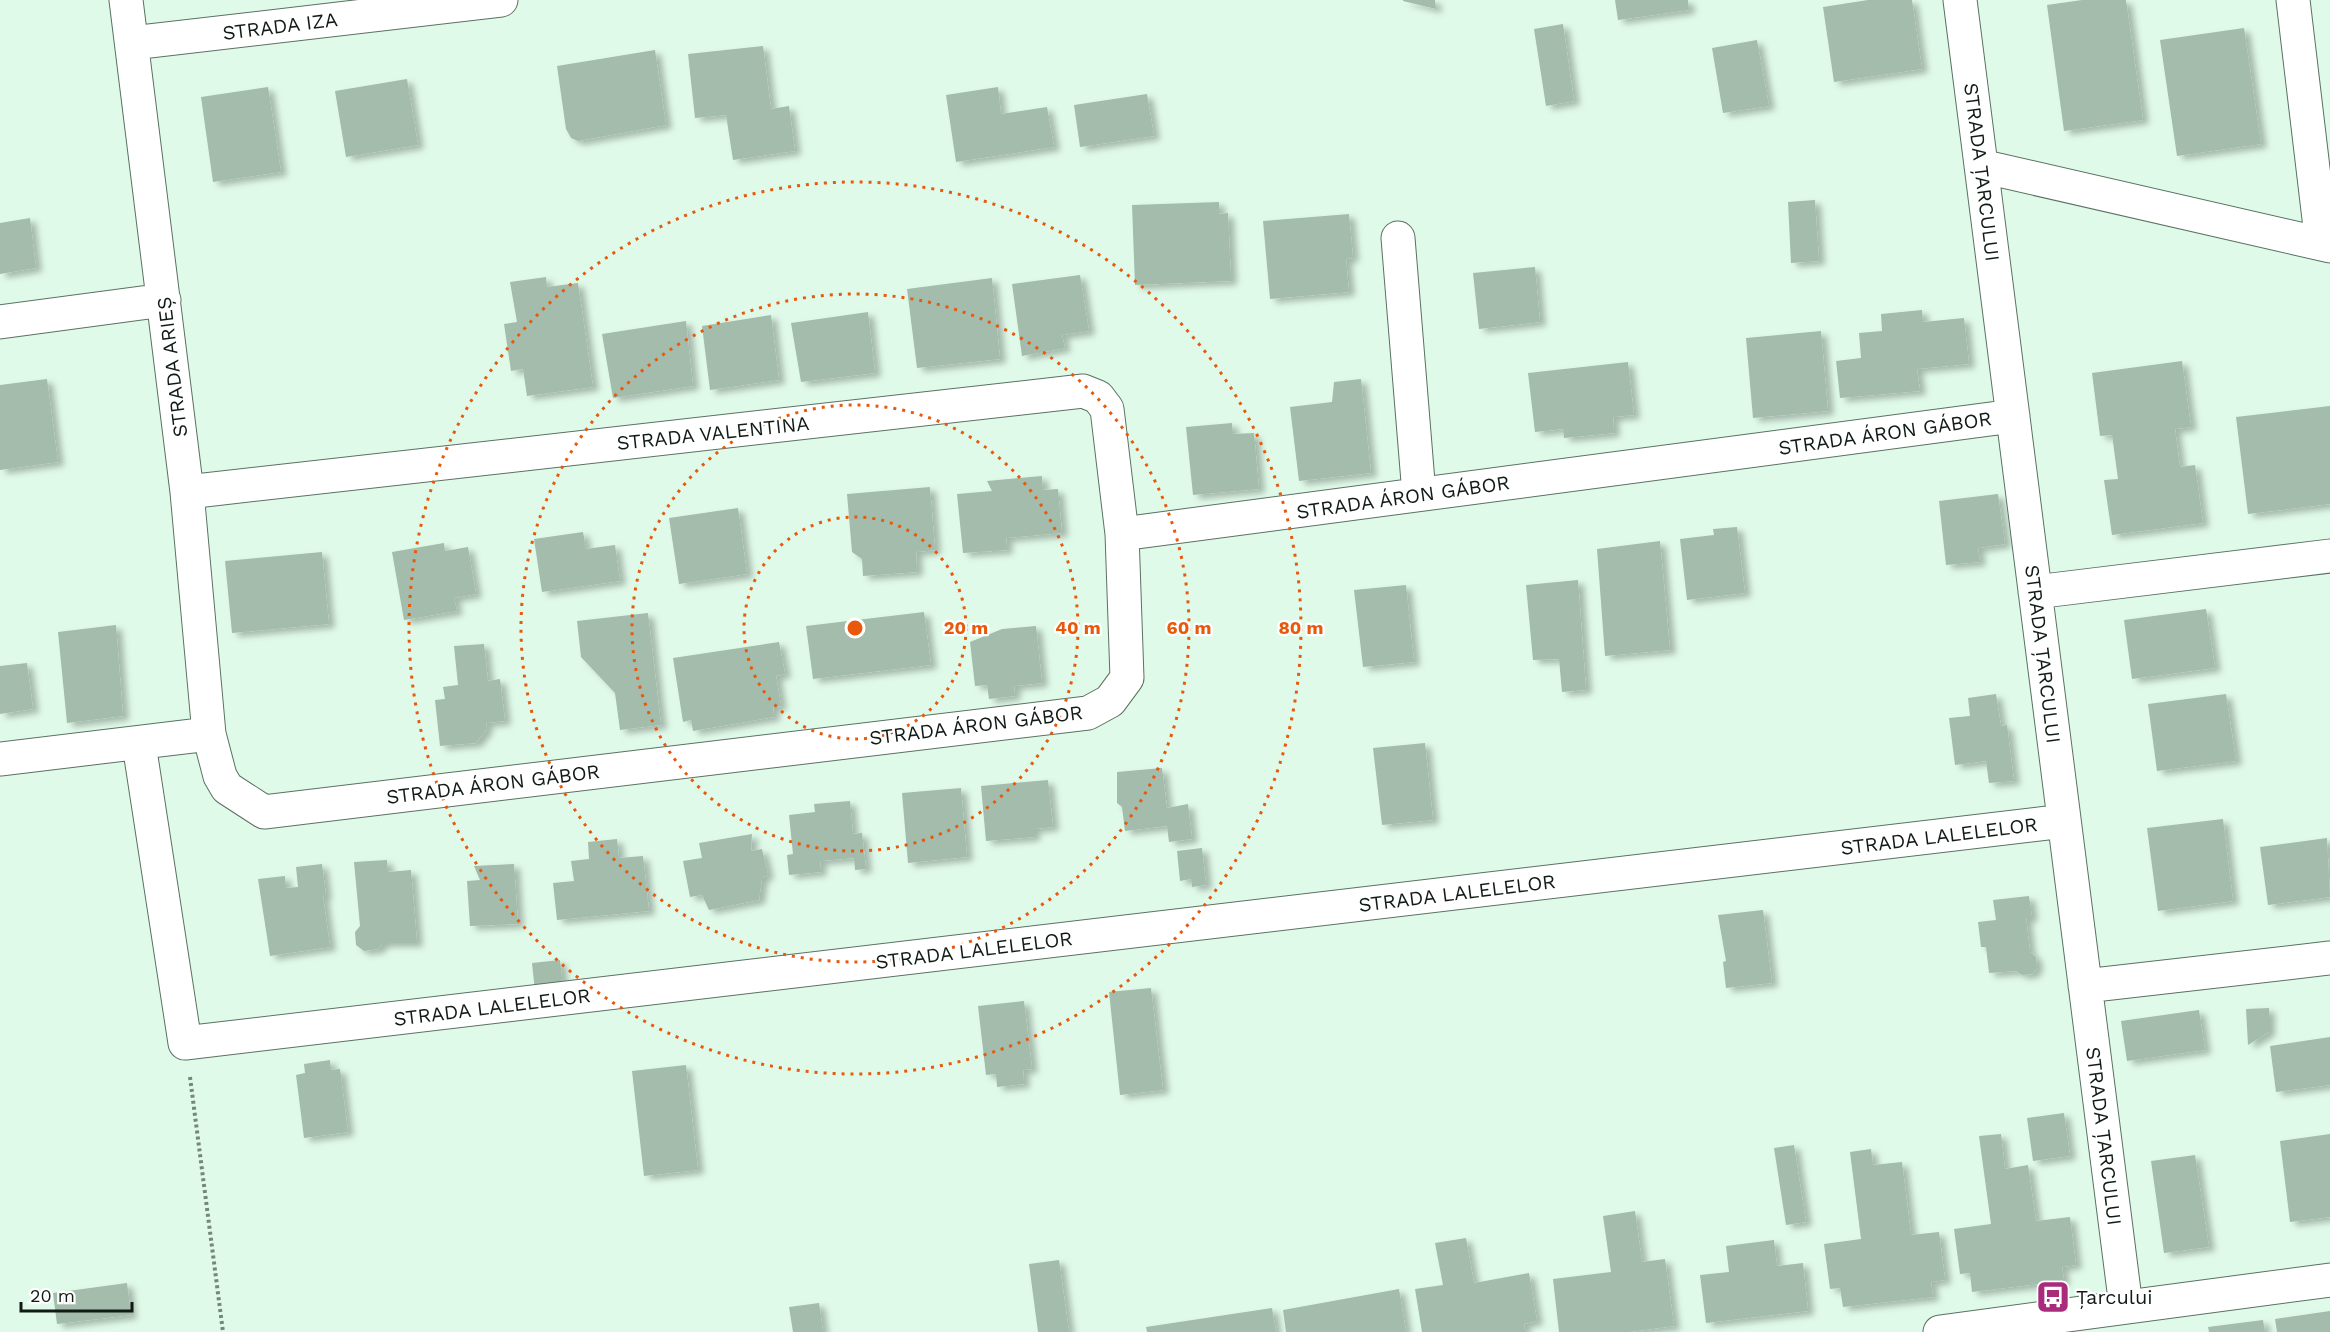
<svg xmlns="http://www.w3.org/2000/svg" width="2330" height="1332" viewBox="0 0 2330 1332" font-family="'Work Sans',sans-serif">
<style>
.building{fill:#a3bcab;filter:url(#shadow)}
.lines{fill:none;stroke-linecap:round;stroke-linejoin:round}
.minor-casing{stroke:#5b7162;stroke-width:35}
.path{stroke:#75877c;stroke-width:4;stroke-dasharray:3 3;stroke-linecap:butt}
.minor{stroke:#fff;stroke-width:33}
.ring{fill:none;stroke:#e8590c;stroke-width:3;stroke-dasharray:3 6}
.labels{text-anchor:middle;stroke-width:4.5;stroke-linejoin:round;paint-order:stroke}
.street-label{font-size:20px;fill:#111b15;stroke:#fff}
.poi-label{font-size:20px;fill:#111b15;stroke:#fff;text-anchor:start}
.centre{fill:#e8590c;stroke:#fff;stroke-width:3}
.ring-label{font-size:18px;text-anchor:middle;font-weight:bold;fill:#e8590c;stroke:#fff;stroke-width:4.5;stroke-linejoin:round;paint-order:stroke}
</style>
<defs>
<filter id="shadow"><feDropShadow dx="6" dy="4" stdDeviation="3" flood-color="#0004"/></filter>
</defs>
<rect width="100%" height="100%" fill="#e0fae9"/>
<!-- building -->
<path class="building" d="M1403 0H1435L1436 9 1403 1Z
M1615 0H1688L1689 10 1618 20Z
M1868 0H1912L1922 69 1834 82 1823 7Z
M2082 0H2126L2143 120 2064 131 2047 5Z
M1563 24 1574 101 1546 106 1534 29Z
M2244 28 2261 144 2177 156 2160 40Z
M1757 40 1769 106 1723 113 1712 48Z
M763 46 771 109 789 106 795 151 733 160 726 115 695 118 688 54Z
M655 50 666 125 578 141 571 138 566 129 557 66Z
M407 79 418 145 346 157 335 91Z
M268 87 281 172 213 182 201 97Z
M998 87 1001 114 1047 107 1054 147 956 162 946 95Z
M1147 94 1154 136 1080 147 1074 105Z
M1815 200 1819 261 1791 263 1788 202Z
M1219 202V214L1228 213 1231 281 1135 285 1132 205Z
M1349 214 1353 258 1346 259 1349 292 1270 299 1263 221Z
M30 218 36 268 0 274V223Z
M1535 267 1540 322 1479 329 1473 273Z
M1080 275 1089 331 1062 335 1065 348 1022 356 1012 284Z
M546 277 547 287 578 283 593 387 527 396 523 369 511 371 504 324 517 322 510 282Z
M992 278 1000 359 917 368 907 289Z
M1922 310 1923 322 1964 318 1969 364 1917 369 1920 391 1840 398 1836 361 1861 358 1859 333 1882 331 1881 314Z
M868 312 875 373 801 382 791 323Z
M771 315 779 380 710 390 702 326Z
M686 321 693 386 613 398 602 334Z
M1821 331 1828 411 1753 418 1746 338Z
M2182 361 2191 427 2175 429 2180 467 2195 465 2203 523 2112 535 2104 480 2118 479 2112 435 2100 436 2092 373Z
M1628 362 1634 415 1613 417 1614 433 1564 438 1563 429 1535 432 1528 373Z
M47 379 58 462 0 470V385Z
M1361 379 1371 473 1299 481 1290 407 1332 402 1334 382Z
M2330 406V504L2248 514 2236 417Z
M1232 423 1233 434 1254 433 1259 489 1193 495 1186 427Z
M1042 476 1043 490 1058 489 1062 533 1006 538 1007 550 963 553 957 494 992 491 987 481Z
M930 487 935 550 916 552 917 572 863 576 862 559 852 552 847 494Z
M1998 494 2005 544 1978 548 1980 562 1946 565 1939 501Z
M738 508 747 574 679 584 669 518Z
M1737 527 1745 593 1687 600 1680 539 1714 535 1713 529Z
M583 532 586 549 615 545 620 581 542 592 534 539Z
M1660 541 1670 650 1605 656 1597 549Z
M444 543 445 551 468 547 476 594 454 598 457 611 404 620 392 552Z
M322 552 329 624 232 633 225 561Z
M1578 580 1586 690 1562 692 1559 659 1533 660 1526 585Z
M1406 585 1414 662 1363 667 1354 590Z
M2206 609 2215 668 2132 679 2124 620Z
M924 612 931 665 813 679 806 626Z
M648 613 661 725 620 730 615 693 581 657 577 621Z
M116 625 123 716 67 723 58 632Z
M1036 626 1042 683 1014 686 1015 696 989 699 987 685 975 686 970 642 1002 629Z
M779 642 785 674 776 676 781 706 773 707 774 717 693 731 691 720 683 722 673 658Z
M484 644 488 681 500 679 505 721 486 723 487 729 476 743 440 746 435 700 445 699 443 687 458 685 454 646Z
M27 663 33 709 0 714V666Z
M1996 694 2001 726 2007 725 2014 781 1989 783 1986 761 1955 765 1949 718 1970 716 1968 698Z
M2226 694 2236 761 2157 771 2148 704Z
M1425 743 1433 820 1382 825 1373 748Z
M1162 768 1167 808 1188 804 1192 839 1169 842 1167 826 1125 831 1122 807 1117 803V772Z
M1048 780 1053 827 1034 829V837L986 841 981 786Z
M961 788 967 857 908 863 902 793Z
M850 801 853 834 862 833 866 869 855 870 854 858 820 861 821 872 789 875 787 855 793 854 789 815 815 812 814 804Z
M2223 819 2233 901 2158 911 2147 828Z
M752 834 751 851 762 849 768 875 762 878 759 900 709 910 702 895 690 897 683 861 702 858 699 843Z
M2327 838 2330 897 2268 905 2260 847Z
M617 839 619 858 643 856 649 911 557 920 553 883 574 881 571 861 589 859 588 842Z
M1202 848 1206 885 1192 887 1191 879 1180 881 1177 851Z
M387 860 388 872 411 870 417 943H383L378 949 364 951 356 945 355 932 360 926 354 862Z
M322 864 326 896H323L330 947 270 956 258 879 285 876 286 888 298 887 296 867Z
M514 864 518 924 470 926 467 881 480 880 474 866Z
M2029 896 2032 918H2026L2030 952 2036 957 2037 968 2032 974 2022 975 2016 971 1989 973 1986 947H1981L1978 922 1996 920 1993 900Z
M1763 910 1772 983 1726 988 1723 962 1726 961 1718 915Z
M560 960 564 998 536 1001 532 963Z
M1151 988 1163 1090 1120 1095 1109 992Z
M1024 1001 1032 1069 1023 1070 1024 1084 997 1087 996 1074 986 1075 978 1006Z
M2269 1008V1032L2248 1045 2246 1009Z
M2199 1010 2205 1050 2127 1061 2121 1021Z
M2330 1037V1085L2276 1092 2270 1046Z
M330 1060 331 1070 340 1069 348 1132 304 1138 296 1075 305 1073 304 1064Z
M686 1065 698 1170 644 1176 632 1071Z
M2064 1113 2070 1156 2033 1161 2027 1118Z
M2001 1134 2005 1169 2028 1165 2036 1221 2070 1217 2076 1265 2062 1267 2064 1281 1972 1292 1970 1273 1960 1274 1954 1229 1991 1224 1979 1136Z
M2330 1134V1217L2290 1222 2280 1141Z
M1794 1145 1806 1222 1786 1225 1774 1148Z
M1871 1149 1873 1165 1902 1162 1911 1235 1939 1232 1945 1280 1931 1282 1933 1297 1843 1307 1840 1288 1830 1289 1824 1244 1861 1239 1850 1152Z
M2195 1155 2209 1247 2164 1253 2151 1161Z
M1635 1211 1642 1262 1665 1259 1674 1326 1629 1332H1559L1553 1279 1611 1272 1603 1216Z
M1466 1238 1474 1283 1529 1273 1537 1321 1524 1324 1525 1332H1422L1415 1289 1443 1285 1435 1243Z
M1774 1240 1777 1266 1803 1263 1808 1311 1706 1323 1700 1275 1729 1272 1726 1246Z
M1059 1260 1069 1332H1038L1029 1264Z
M127 1283 131 1315 57 1324 53 1293Z
M1399 1289 1406 1332H1286L1283 1310Z
M819 1303 823 1332H793L789 1307Z
M1272 1308 1276 1332H1147L1146 1327Z
M2330 1311V1332H2277L2275 1319Z
M2263 1320 2265 1332H2209L2208 1327Z"/>
<g class="lines">
<defs>
<path id="minor" d="M126 0 187 492 209 734 220 776 227 788 264 812 1088 713 1110 701 1127 678 1122 534 2013 416
M1960 0 2126 1307
M2293 0 2322 244
M132 43 501 0
M1981 166 2330 246
M1398 238 1419 494
M0 322 164 300
M187 492 1083 391 1098 397 1107 409 1122 534
M2035 592 2330 556
M139 744 185 1043 2064 821
M0 759 209 734
M2085 986 2330 958
M1940 1332 2330 1280"/>
</defs>
<!-- minor casing -->
<use href="#minor" class="minor-casing"/>
<!-- path -->
<path class="path" d="M190 1077 223 1332"/>
<!-- minor -->
<use href="#minor" class="minor"/>
</g>
<!-- distance rings -->
<g class="ring">
<circle cx="855" cy="628" r="111"/>
<circle cx="855" cy="628" r="223"/>
<circle cx="855" cy="628" r="334"/>
<circle cx="855" cy="628" r="446"/>
</g>
<!-- icons -->
<defs>
<symbol id="bus-square" viewBox="-11 -11 22 22"><rect x="-9" y="-9" width="18" height="18" rx="4" fill="#a92b7b" stroke="#fff"/><path d="M-5-6H5V4H4V6H2V4H-2V6H-4V4H-5ZM-3.5-4V0h7V-4ZM-3.5 1.2v1.5H-2V1.2ZM2 1.2v1.5H3.5V1.2Z" fill="#fff"/></symbol>
</defs>
<g fill-rule="evenodd">
<use href="#bus-square" x="2034" y="1278" width="38" height="38"/>
</g>
<g class="labels">
<!-- street labels -->
<g class="street-label">
<text transform="translate(280 26) rotate(-7)" y="7">STRADA IZA</text>
<text transform="translate(1982 172) rotate(83)" y="7">STRADA ȚARCULUI</text>
<text transform="translate(172 367) rotate(-97)" y="7">STRADA ARIEȘ</text>
<text transform="translate(713 433) rotate(-6)" y="7">STRADA VALENTINA</text>
<text transform="translate(1885 433) rotate(-8)" y="7">STRADA ÁRON GÁBOR</text>
<text transform="translate(1403 497) rotate(-8)" y="7">STRADA ÁRON GÁBOR</text>
<text transform="translate(2043 654) rotate(83)" y="7">STRADA ȚARCULUI</text>
<text transform="translate(976 725) rotate(-7)" y="7">STRADA ÁRON GÁBOR</text>
<text transform="translate(493 784) rotate(-7)" y="7">STRADA ÁRON GÁBOR</text>
<text transform="translate(1939 836) rotate(-7)" y="7">STRADA LALELELOR</text>
<text transform="translate(1457 893) rotate(-7)" y="7">STRADA LALELELOR</text>
<text transform="translate(974 950) rotate(-7)" y="7">STRADA LALELELOR</text>
<text transform="translate(492 1007) rotate(-7)" y="7">STRADA LALELELOR</text>
<text transform="translate(2104 1136) rotate(83)" y="7">STRADA ȚARCULUI</text>
</g>
<!-- poi labels -->
<g class="poi-label">
<text x="2076" y="1304">Țarcului</text>
</g>
</g>
<circle cx="855" cy="628" r="9" class="centre"/>
<g class="ring-label">
<text x="966" y="634">20 m</text>
<text x="1078" y="634">40 m</text>
<text x="1189" y="634">60 m</text>
<text x="1301" y="634">80 m</text>
</g>
<!-- scale -->
<path d="M21 1302v9h111v-9" fill="none" stroke="#111b15" stroke-width="3"/>
<text x="30" y="1302" font-size="18" fill="#111b15" stroke="#ffffff" stroke-width="4.5" paint-order="stroke">20 m</text>
</svg>
